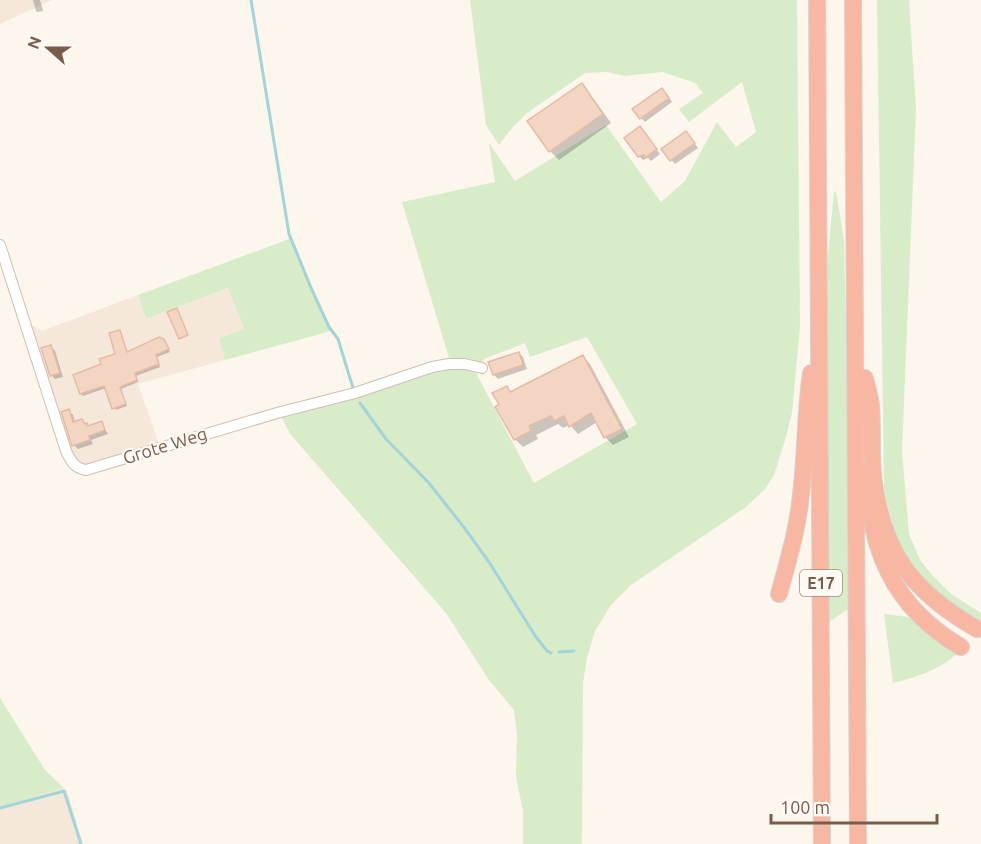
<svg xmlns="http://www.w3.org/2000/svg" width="981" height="844" viewBox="0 0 981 844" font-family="Ubuntu,sans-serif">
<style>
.residential{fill:#f5e8da}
.green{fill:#d8ecc9}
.shadow{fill:#0003}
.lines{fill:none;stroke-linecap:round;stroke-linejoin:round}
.stream{stroke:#a5d3da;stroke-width:3}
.building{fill:#f3d5c3;stroke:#e6bba3;stroke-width:1.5}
.minor-casing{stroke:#d1beb0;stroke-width:12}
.highway-casing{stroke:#dad1cd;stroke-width:18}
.minor{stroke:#fff;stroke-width:10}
.highway{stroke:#f7b7a3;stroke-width:16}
.labels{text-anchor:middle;stroke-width:4.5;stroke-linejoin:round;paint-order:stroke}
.shield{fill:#fffaf3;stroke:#a28b7f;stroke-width:1.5}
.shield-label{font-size:16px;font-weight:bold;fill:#7a5c4d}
.street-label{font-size:18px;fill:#7a5c4d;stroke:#fffaf3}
</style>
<rect width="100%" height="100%" fill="#fdf6ec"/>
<!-- residential -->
<path class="residential" d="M0 0H52L0 24Z
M228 288 244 329 219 338 225 360 138 384 159 444 84 466 73 458 36 352 32 325 42 331 138 295 146 319Z
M64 788 68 793 83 844H0V807Z"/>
<!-- green -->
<path class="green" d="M470 0H797L800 326 792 413 786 437 774 475 765 489 746 507 631 585 611 605 595 631 587 658 583 683 582 844H523V811L516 777 517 735 514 710 489 680 446 613 291 435 280 415 444 366 457 367 476 373 534 483 637 424 587 337 530 357 525 343 484 359 481 363 472 359 449 358 402 202 495 182 489 143 515 181 606 125 661 202 685 181 717 122 736 147 756 132 742 82 689 122 679 109 703 93 695 83 663 72 624 76 607 72 585 73 527 113 512 128 499 145 486 125Z
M877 0H909L916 110 902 451 909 534 920 560 933 576 951 594 981 613V622C967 614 948 607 937 596 904 566 892 531 884 488Z
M836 191 844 240 847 367 848 609 826 624 827 265 834 192Z
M292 238 331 331 225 360 219 338 244 329 228 288 146 319 138 295Z
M884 614 908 617 958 653C939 670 917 677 893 683Z
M0 698 45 770 64 788 0 807Z"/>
<!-- shadow -->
<path class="shadow" d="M33 0H40L43 11 37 12 36 11Z
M581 85 590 94 611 123 559 160 550 151Z
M666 93 672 102 645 122 641 118Z
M644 132 660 154 651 161 648 158 643 160 639 156Z
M690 137 698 148 675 164 663 150Z
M120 332 128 353 163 340 170 352 157 357 160 367 136 376 138 382 121 389 127 406 116 410 106 388 83 396 81 394 103 365 117 355Z
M51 347 55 351 63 377 55 379 51 375Z
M519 353 523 357 527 369 498 379 494 375Z
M582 356 590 364 629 437 613 445 605 437 597 422 578 434 570 425 563 428 558 424 536 435 538 439 523 447 515 439 501 405 507 387 512 393Z
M69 411 73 415 75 422 82 420 89 428 101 423 108 434 91 440 93 444 78 449 74 445Z"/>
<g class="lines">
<!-- stream -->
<path class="stream" d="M251 0 289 234 311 288 329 327 338 339 353 388
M360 403 386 439 429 483 466 530 489 562 536 637 547 651 551 653
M559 652 574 651
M0 808 64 791 81 844"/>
</g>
<!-- building -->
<path class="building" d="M582 83 603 114 549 152 527 121Z
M662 88 669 98 640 119 632 109Z
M640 126 657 149 645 158 644 155 638 157 624 138Z
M686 131 695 143 670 161 661 149Z
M177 308 188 335 179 339 167 312Z
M120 330 127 352 159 337 164 339 169 349 156 355 159 364 135 373 137 380 120 387 126 404 112 409 104 386 80 394 73 375 101 364 99 359 115 354 109 333Z
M51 345 60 373 50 376 41 348Z
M519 352 523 365 493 375 488 362Z
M583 355 622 429 604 438 591 413 569 427 564 416 554 421 551 416 529 426 531 431 514 440 495 407 499 404 492 393 507 386 510 392Z
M69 409 73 422 82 419 85 424 87 423 88 426 102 421 105 430 89 436 90 440 72 446 61 412Z"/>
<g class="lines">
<defs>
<path id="minor" d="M0 245 66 451C71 461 74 468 86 470L277 413 355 393 432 367 449 364H465L482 368"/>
<path id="highway" d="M817 0 822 844
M853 0 858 844
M865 378C867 387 870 396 871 405 873 428 871 452 873 475 882 552 911 591 977 629
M867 471C868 548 893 607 961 647
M779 594C788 561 798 528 801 494 806 454 805 413 811 373"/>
</defs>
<!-- minor casing -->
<use href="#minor" class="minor-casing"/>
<!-- highway casing -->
<use href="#highway" class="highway-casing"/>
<!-- minor -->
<use href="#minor" class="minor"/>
<!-- highway -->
<use href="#highway" class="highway"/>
</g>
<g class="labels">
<!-- shield labels -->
<rect class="shield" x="800" y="570" width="42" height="26" rx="4.5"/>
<g class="shield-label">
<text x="821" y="589">E17</text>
</g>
<!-- street labels -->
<g class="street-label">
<text transform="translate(165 446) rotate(-17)" y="6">Grote Weg</text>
</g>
</g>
<!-- north arrow -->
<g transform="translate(48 48) rotate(291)" stroke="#fffaf3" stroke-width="4.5" paint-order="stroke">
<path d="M0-4.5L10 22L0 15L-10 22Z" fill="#7a5c4d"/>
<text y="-9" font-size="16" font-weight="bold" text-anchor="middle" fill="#7a5c4d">N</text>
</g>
<!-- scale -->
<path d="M771 814v9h166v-9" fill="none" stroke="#7a5c4d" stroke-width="3"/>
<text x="780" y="814" font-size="18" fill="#7a5c4d" stroke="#fffaf3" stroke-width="4.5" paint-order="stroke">100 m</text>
</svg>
